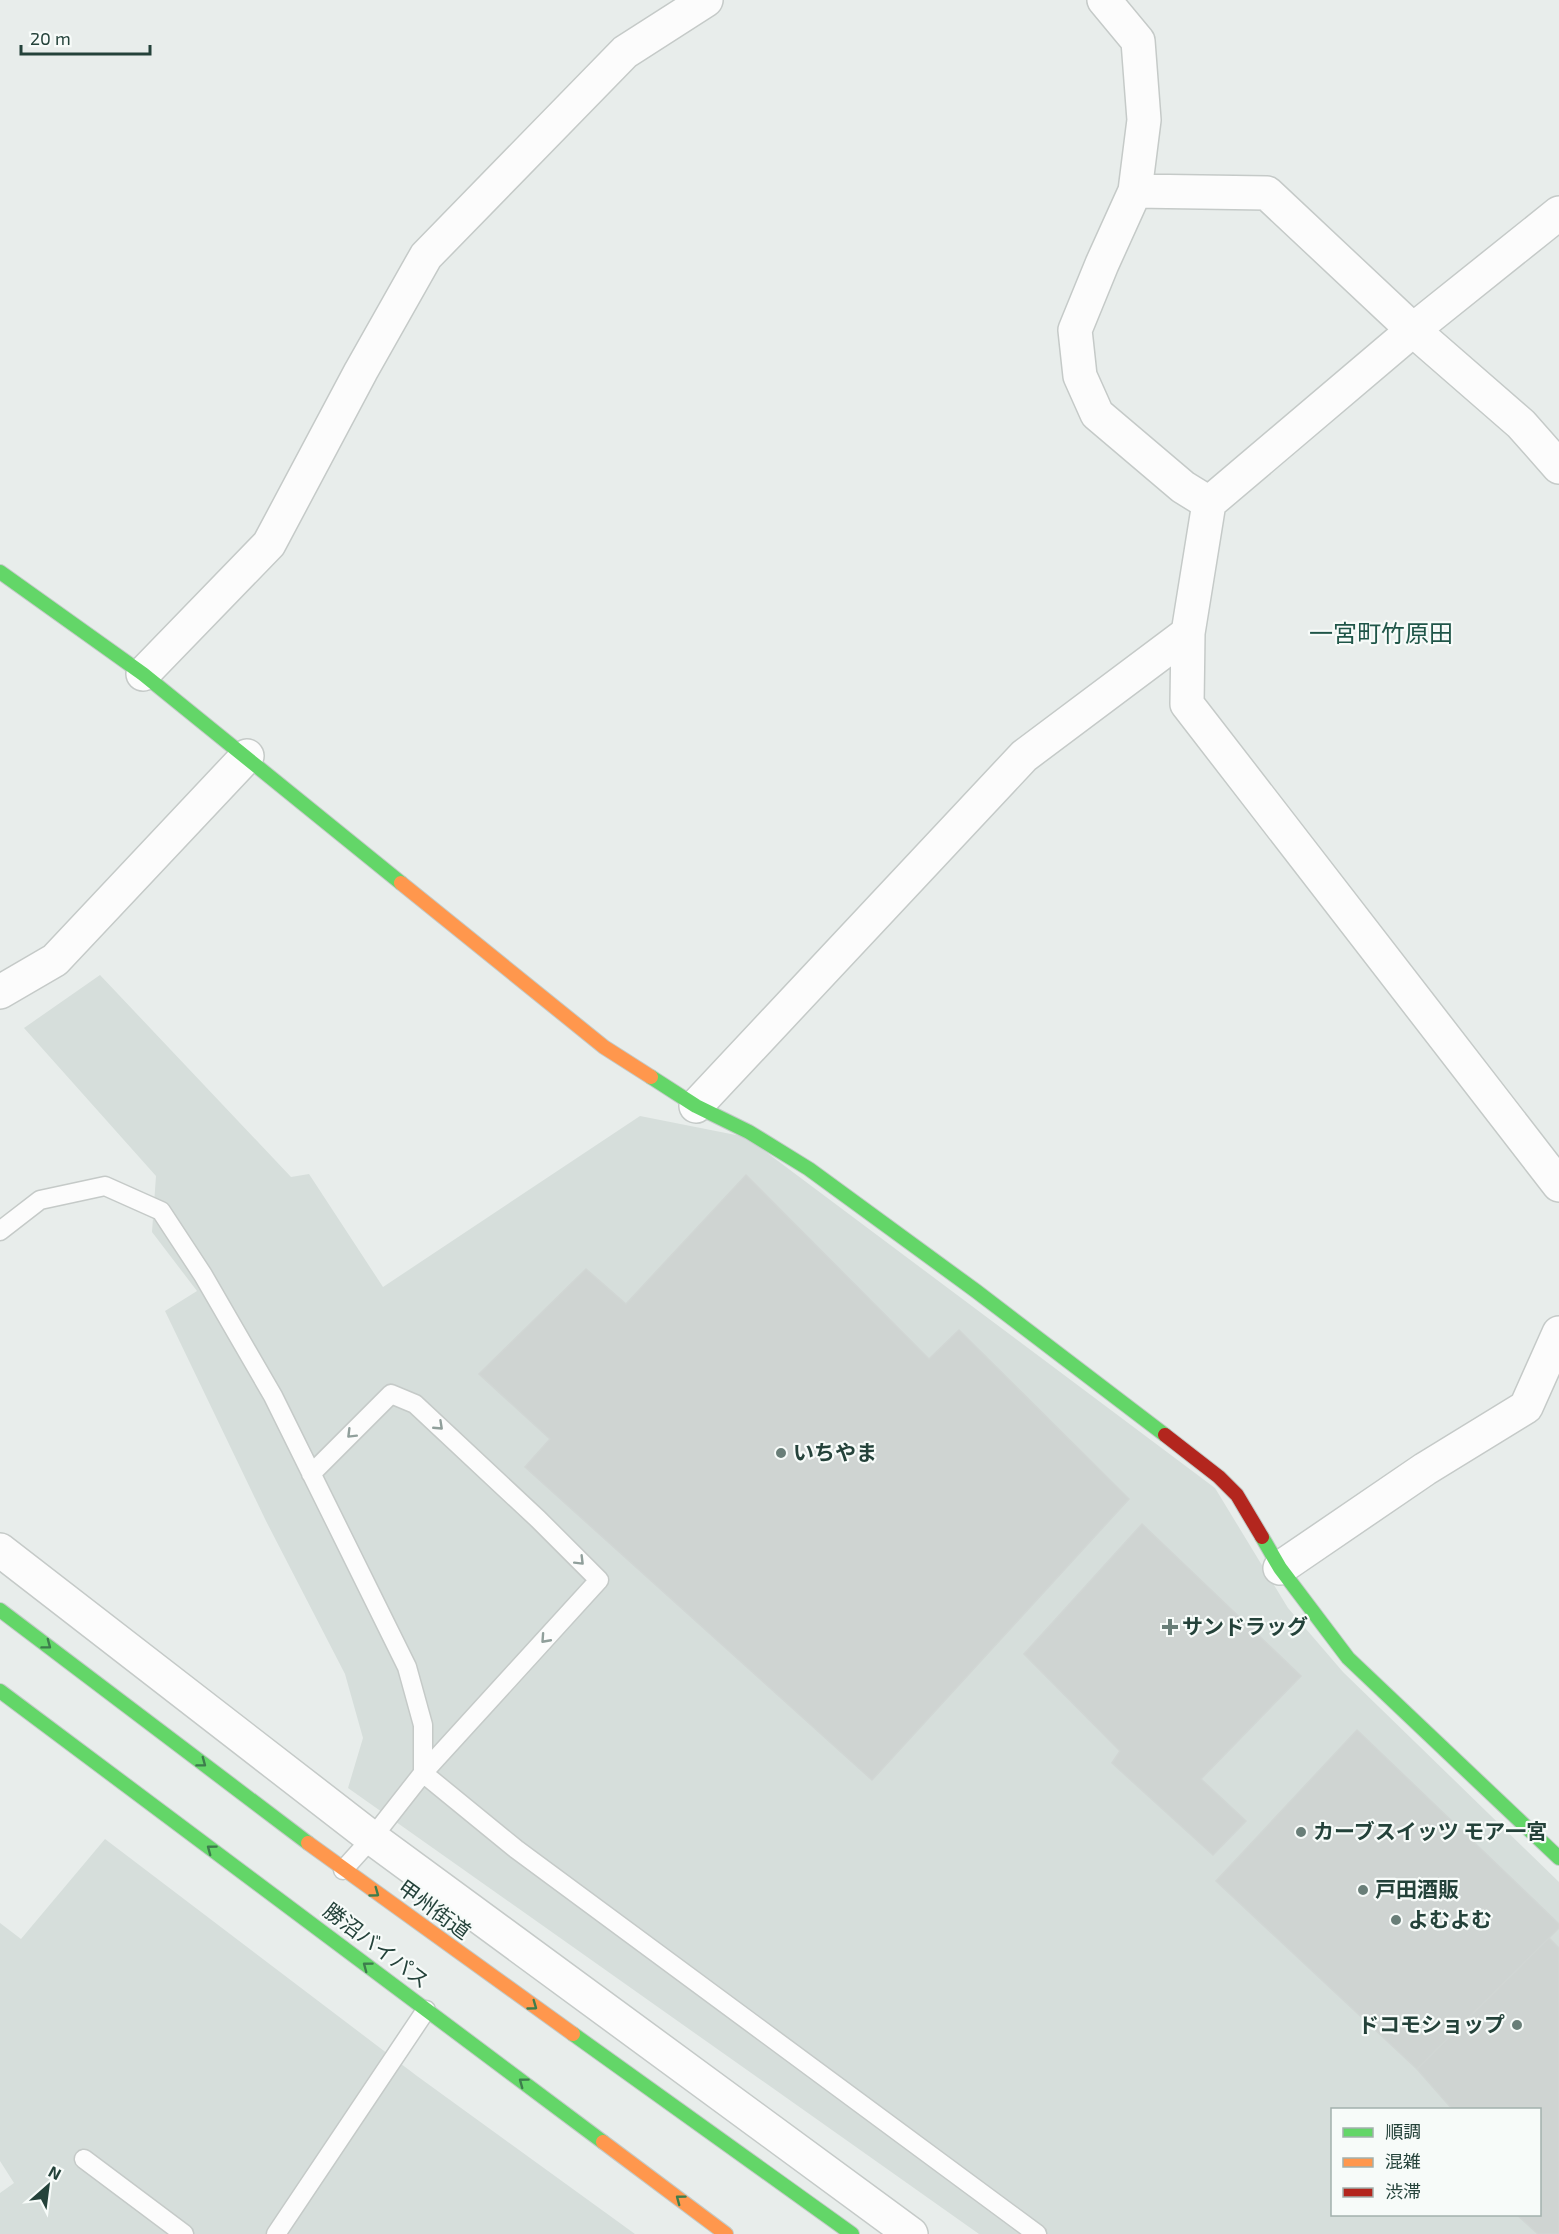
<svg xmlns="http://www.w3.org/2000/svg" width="1559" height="2234" viewBox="0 0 1559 2234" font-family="'Exo 2','Noto Sans JP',sans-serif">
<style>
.built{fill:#d6dedb;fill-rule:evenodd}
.building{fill:#cfd4d2;stroke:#d1d6d4;stroke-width:1.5}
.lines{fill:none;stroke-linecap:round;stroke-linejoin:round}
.lane-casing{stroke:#c5cac8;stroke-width:21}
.street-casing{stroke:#c5cac8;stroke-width:36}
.fast-casing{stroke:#c3cbc8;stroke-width:16}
.slow-casing{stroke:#c3cbc8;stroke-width:16}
.jam-casing{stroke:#c3cbc8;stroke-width:16}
.lane{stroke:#fcfcfc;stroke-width:18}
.street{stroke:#fcfcfc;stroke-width:33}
.fast{stroke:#63d668;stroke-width:14}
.slow{stroke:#ff974d;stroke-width:14}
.jam{stroke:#b3261e;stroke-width:14}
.oneway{stroke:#909f9b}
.oneway2{stroke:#3d7d4c}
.poi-dot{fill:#697e78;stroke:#f7fbf9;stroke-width:2}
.labels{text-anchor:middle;stroke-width:4.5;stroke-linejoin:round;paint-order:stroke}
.poi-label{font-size:21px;font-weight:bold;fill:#24423a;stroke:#f7fbf9;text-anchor:start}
.street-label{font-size:21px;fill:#24423a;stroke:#f7fbf9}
.quarter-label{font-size:24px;fill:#1f5548;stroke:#f7fbf9}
</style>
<rect width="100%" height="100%" fill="#e8edeb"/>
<!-- built -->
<path class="built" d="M100 975 291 1177 309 1174 383 1287 640 1116 746 1137 1215 1488 1288 1608 1343 1672 1559 1882V2234H979L348 1788 363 1738 345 1674 266 1521 165 1311 197 1291 152 1232 156 1176 24 1028ZM1332 2110H1540V2214H1332Z
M105 1839 417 2076 635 2234H0V2193L14 2183 0 2161V1923L21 1939Z"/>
<!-- building -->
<path class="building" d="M746 1175 929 1359 959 1330 1129 1499 872 1780 525 1467 550 1439 479 1374 586 1269 626 1304Z
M1142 1524 1301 1676 1201 1779 1246 1821 1213 1855 1112 1763 1120 1751 1024 1654Z
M1357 1730 1559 1924V1928L1417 2069 1216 1881Z
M1549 1938 1559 1948V2234H1538L1516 2214H1540V2110H1453L1417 2069Z"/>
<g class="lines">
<defs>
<path id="lane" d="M0 1231 40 1200 105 1186 161 1211 203 1275 273 1396 407 1667 423 1725V1773
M311 1474 391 1394 415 1404 538 1519 599 1580 423 1773 372 1838 343 1870
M423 1773 516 1849 1037 2234
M84 2159 184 2234
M276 2234 426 2010"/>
<path id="street" d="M1104 0 1138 41 1144 120 1135 191 1102 264 1075 330 1080 376 1097 414 1183 487 1209 503
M1135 191 1267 193 1413 330 1521 424 1559 467
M1559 213 1413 330 1209 503 1188 633 1187 704 1559 1185
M143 674 269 544 361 371 426 256 625 52 706 0
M0 992 55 960 247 756
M696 1106 1024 756 1188 633
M0 1550 372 1838 911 2234
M1280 1568 1425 1469 1526 1407 1559 1333"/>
<path id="fast" d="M0 572 143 674 401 883
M651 1077 696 1106 749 1132 809 1169 976 1291 1165 1435
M1262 1537 1280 1568 1348 1658 1559 1858
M0 1610 308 1843
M0 1691 603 2142
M573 2034 852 2234"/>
<path id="slow" d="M401 883 604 1047 651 1077
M308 1843 573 2034
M603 2142 726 2234"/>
<path id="jam" d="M1165 1435 1219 1477 1237 1495 1262 1537"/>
</defs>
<!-- lane casing -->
<use href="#lane" class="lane-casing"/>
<!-- street casing -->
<use href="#street" class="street-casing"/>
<!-- fast casing -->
<use href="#fast" class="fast-casing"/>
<!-- slow casing -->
<use href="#slow" class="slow-casing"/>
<!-- jam casing -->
<use href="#jam" class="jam-casing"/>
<!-- lane -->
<use href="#lane" class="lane"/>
<!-- street -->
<use href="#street" class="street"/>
<!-- fast -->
<use href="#fast" class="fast"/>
<!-- slow -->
<use href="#slow" class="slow"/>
<!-- jam -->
<use href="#jam" class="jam"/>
</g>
<!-- one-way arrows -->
<defs><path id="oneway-chevron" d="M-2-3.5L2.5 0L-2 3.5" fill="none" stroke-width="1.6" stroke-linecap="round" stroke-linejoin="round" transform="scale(1.5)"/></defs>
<g class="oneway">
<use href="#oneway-chevron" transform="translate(439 1426) rotate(43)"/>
<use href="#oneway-chevron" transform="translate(351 1434) rotate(135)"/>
<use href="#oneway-chevron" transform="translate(580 1561) rotate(45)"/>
<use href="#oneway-chevron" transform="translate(545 1639) rotate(132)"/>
</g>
<g class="oneway2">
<use href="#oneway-chevron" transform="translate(47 1645) rotate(37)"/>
<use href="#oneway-chevron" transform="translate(202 1763) rotate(37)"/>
<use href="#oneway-chevron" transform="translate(211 1849) rotate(-143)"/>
<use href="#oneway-chevron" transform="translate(375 1893) rotate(36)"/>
<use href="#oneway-chevron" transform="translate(367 1966) rotate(-143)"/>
<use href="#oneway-chevron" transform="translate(533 2006) rotate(36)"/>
<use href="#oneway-chevron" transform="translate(523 2082) rotate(-143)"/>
<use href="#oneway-chevron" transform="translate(680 2199) rotate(-143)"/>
</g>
<!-- markers -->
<g class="poi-dot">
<circle cx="781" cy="1453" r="6"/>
<path d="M1167 1618h6v6h6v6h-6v6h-6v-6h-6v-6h6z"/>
<circle cx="1301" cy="1832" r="6"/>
<circle cx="1363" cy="1890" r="6"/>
<circle cx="1396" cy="1920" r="6"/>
<circle cx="1517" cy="2025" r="6"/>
</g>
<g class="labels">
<!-- poi labels -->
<g class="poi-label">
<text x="793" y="1460">いちやま</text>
<text x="1182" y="1634">サンドラッグ</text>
<text x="1313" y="1839">カーブスイッツ モア一宮</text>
<text x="1375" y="1897">戸田酒販</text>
<text x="1408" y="1927">よむよむ</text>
<text x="1505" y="2032" text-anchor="end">ドコモショップ</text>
</g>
<!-- street labels -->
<g class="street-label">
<text transform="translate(434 1910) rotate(36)" y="7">甲州街道</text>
<text transform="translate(376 1946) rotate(37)" y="7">勝沼バイパス</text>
</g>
<!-- quarter labels -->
<g class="quarter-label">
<text x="1381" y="642">一宮町竹原田</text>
</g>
</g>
<!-- legend -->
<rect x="1331" y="2108" width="210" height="108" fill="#f7fbf9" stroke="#a3b1ad" stroke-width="1.5"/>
<rect x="1343" y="2128" width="30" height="9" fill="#63d668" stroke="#a3b1ad" stroke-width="1.5"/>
<text x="1385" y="2138" font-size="18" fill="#24423a">順調</text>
<rect x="1343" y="2158" width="30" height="9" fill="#ff974d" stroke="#a3b1ad" stroke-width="1.5"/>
<text x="1385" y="2168" font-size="18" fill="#24423a">混雑</text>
<rect x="1343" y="2188" width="30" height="9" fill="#b3261e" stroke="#a3b1ad" stroke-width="1.5"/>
<text x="1385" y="2198" font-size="18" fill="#24423a">渋滞</text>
<!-- north arrow -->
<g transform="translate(48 2186) rotate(28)" stroke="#f7fbf9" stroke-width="4.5" paint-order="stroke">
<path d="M0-4.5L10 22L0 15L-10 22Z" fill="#24423a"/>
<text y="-9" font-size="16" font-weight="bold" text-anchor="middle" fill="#24423a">N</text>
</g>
<!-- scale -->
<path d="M21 45v9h129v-9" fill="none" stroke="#24423a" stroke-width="3"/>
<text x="30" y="45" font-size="18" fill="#24423a" stroke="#f7fbf9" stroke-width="4.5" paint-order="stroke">20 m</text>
</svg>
